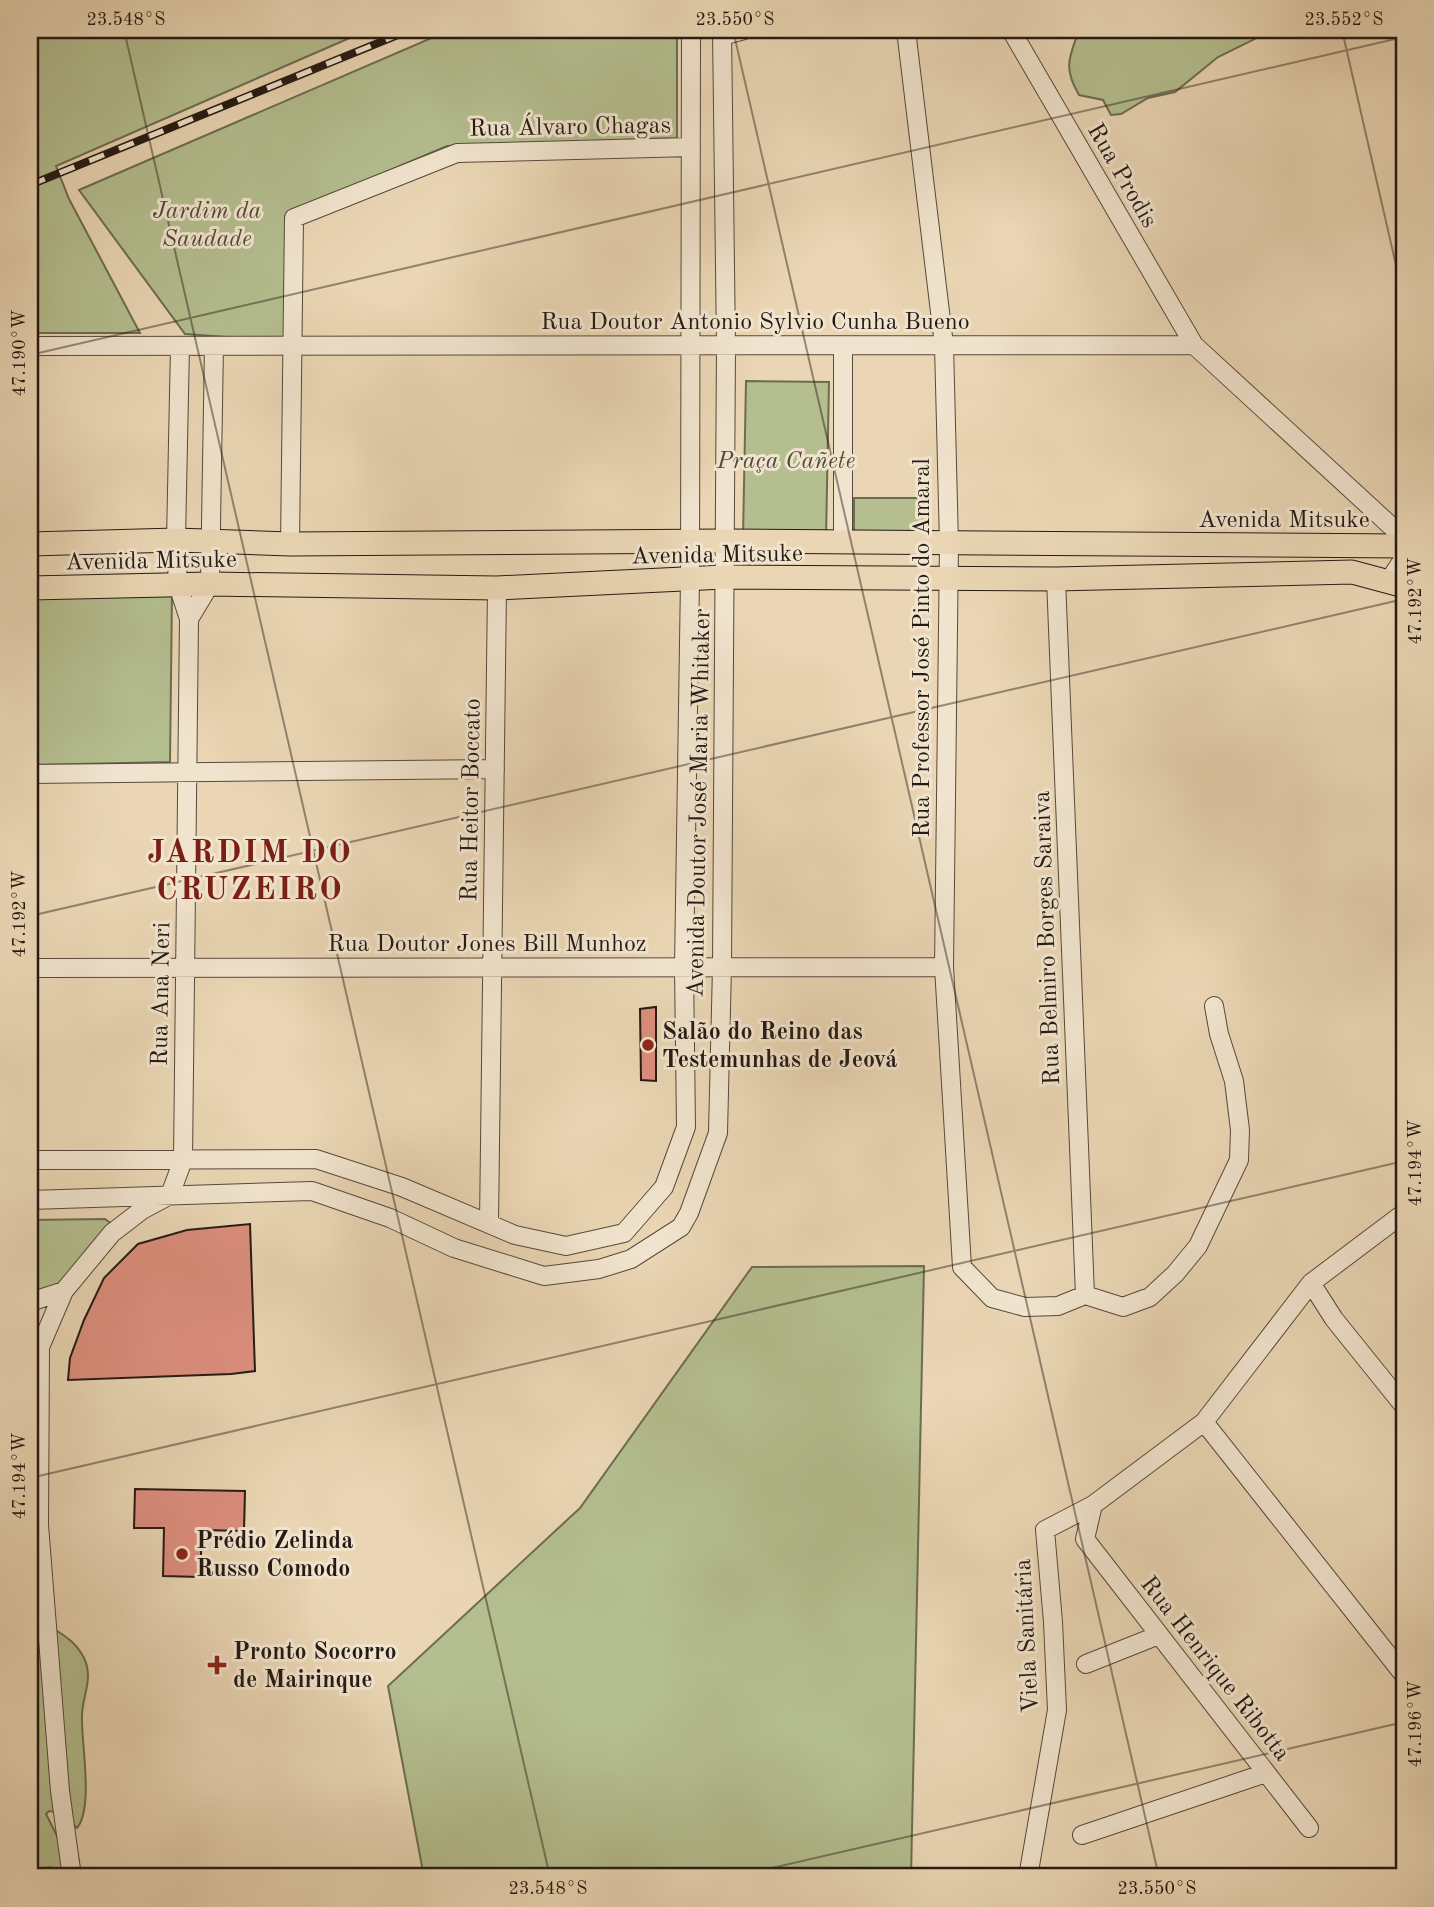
<svg xmlns="http://www.w3.org/2000/svg" width="1434" height="1907" viewBox="0 0 1434 1907" font-family="'Old Standard TT',serif">
<style>
.green{fill:#b4be8f;stroke:#6c6c51;stroke-width:2}
.building{fill:#dd8f7e;stroke:#251a13;stroke-width:2}
.lines{fill:none;stroke-linecap:round;stroke-linejoin:round}
.minor-casing{stroke:#56493b;stroke-width:20}
.major-casing{stroke:#251a13;stroke-width:25}
.minor{stroke:#f1e4ce;stroke-width:18}
.major{stroke:#ead6b4;stroke-width:23}
.rail-casing{stroke:#251a13;stroke-width:8}
.rail{stroke:#f1e4ce;stroke-width:5;stroke-dasharray:16;stroke-linecap:butt}
.ticks{fill:none;stroke:#251a13;stroke-width:2;stroke-opacity:0.45}
.poi-dot{fill:#8f2418;stroke:#f1e4ce;stroke-width:2.5}
.labels{text-anchor:middle;stroke-width:6;stroke-linejoin:round;paint-order:stroke}
.street-label{font-size:24px;fill:#251a13;stroke:#f1e4ce}
.park-label{font-size:24px;font-style:italic;fill:#504b38;stroke:#f1e4ce}
.poi-label{font-size:24px;font-weight:bold;fill:#251a13;stroke:#f1e4ce;text-anchor:start}
.district-label{font-size:32px;font-weight:bold;letter-spacing:2px;fill:#7a1f14;stroke:#f1e4ce}
.neatline{fill:none;stroke:#251a13;stroke-width:2.5}
.ticks-label{font-size:18px;text-anchor:middle;fill:#251a13}
</style>
<rect width="100%" height="100%" fill="#ead6b4"/>
<filter id="stains"><feTurbulence type="fractalNoise" baseFrequency=".00286" numOctaves="4"/><feColorMatrix values="0 0 0 0 .2 0 0 0 0 .09 0 0 0 0 .02 0 0 0 .5 -.17"/></filter>
<radialGradient id="worn" r=".72"><stop offset=".6" stop-color="#630" stop-opacity="0"/><stop offset="1" stop-color="#630" stop-opacity=".3"/></radialGradient>
<!-- green -->
<path class="green" d="M30 30H368L56 166 69 199 140 333H30Z
M450 30H677V138L447 146 327 197 287 216 286 341 185 334 79 190Z
M1079 30H1273L1218 57 1175 92 1148 98 1121 114 1111 115 1103 100 1079 95C1063 68 1069 58 1079 30Z
M746 381 829 382 826 539 743 537Z
M854 498H930L931 541H854Z
M172 594 170 762 30 765V598Z
M105 1219 113 1225 60 1284 30 1294V1220Z
M924 1266 911 1877H424L388 1686 580 1508 752 1267Z
M54 1629C67 1637 77 1644 84 1658 94 1679 82 1696 82 1716 81 1743 94 1807 77 1828L60 1813 49 1811 46 1814 59 1840 78 1857 80 1870 76 1873 48 1867 42 1873 45 1877H30V1632Z"/>
<!-- building -->
<path class="building" d="M656 1007V1081L641 1080 640 1009Z
M250 1224 255 1371 231 1374 68 1380 70 1358 84 1320 104 1278 138 1244 187 1230Z
M135 1489 245 1491 244 1531 202 1530 200 1577 163 1576 164 1528H134Z"/>
<g class="lines">
<defs>
<path id="minor" d="M906 30 944 345 949 544 944 967 962 1267 992 1298 1025 1307 1058 1306 1085 1295 1123 1307 1150 1297 1175 1274 1198 1246 1239 1160 1240 1130 1234 1081 1219 1034 1214 1006
M1011 30 1194 345
M722 36 744 30
M30 346 1194 345 1404 538
M843 543V346
M290 544 294 218 457 153 691 147
M1056 579 1085 1295
M1388 582 1404 558
M189 619 210 584 214 346
M30 774 495 769
M30 968 944 967
M30 1160 316 1159 402 1187 515 1235 566 1246 624 1233 664 1187 686 1127 684 967 690 579 691 30
M30 1200 312 1191 390 1218 454 1248 544 1276 599 1269 631 1259 681 1227 689 1213 718 1133 722 967 726 346 722 30
M489 1223 497 588
M1311 1283 1334 1319 1404 1406
M30 1302 64 1291
M1204 1422 1404 1675
M1086 1664 1159 1635
M1309 1828 1085 1539 1093 1505 1204 1422 1311 1283 1404 1213
M1082 1835 1266 1773
M72 1877 60 1791 39 1525 40 1347 64 1291 112 1233 142 1210 170 1195 183 1160 189 619 178 585 176 540 180 346
M1028 1877 1057 1710 1053 1622 1045 1530 1093 1505"/>
<path id="major" d="M30 544 176 540 290 544 724 541 1404 546
M30 588 210 584 497 588 724 577 1056 579 1352 572 1404 586"/>
</defs>
<!-- minor casing -->
<use href="#minor" class="minor-casing"/>
<!-- major casing -->
<use href="#major" class="major-casing"/>
<!-- minor -->
<use href="#minor" class="minor"/>
<!-- major -->
<use href="#major" class="major"/>
<defs>
<path id="rail" d="M30 185 410 30"/>
</defs>
<!-- rail casing -->
<use href="#rail" class="rail-casing"/>
<!-- rail -->
<use href="#rail" class="rail"/>
</g>
<!-- ticks -->
<path class="ticks" d="M124 30 550 1877M733 30 1159 1877M1342 30 1404 300M30 355 1404 37M30 916 1404 599M30 1478 1404 1161M733 1877 1404 1722"/>
<!-- markers -->
<g class="poi-dot">
<circle cx="648" cy="1045" r="7"/>
<circle cx="182" cy="1554" r="7"/>
<path d="M213.5 1654.5h7v7h7v7h-7v7h-7v-7h-7v-7h7z"/>
</g>
<g class="labels">
<!-- street labels -->
<g class="street-label">
<text transform="translate(570 126) rotate(-1)" y="8">Rua Álvaro Chagas</text>
<text transform="translate(1123 175) rotate(60)" y="8">Rua Prodis</text>
<text x="755" y="329">Rua Doutor Antonio Sylvio Cunha Bueno</text>
<text x="1284" y="527">Avenida Mitsuke</text>
<text transform="translate(717 554) rotate(-1)" y="8">Avenida Mitsuke</text>
<text transform="translate(151 560) rotate(-1)" y="8">Avenida Mitsuke</text>
<text transform="translate(921 648) rotate(-90)" y="8">Rua Professor José Pinto do Amaral</text>
<text transform="translate(470 800) rotate(-89)" y="8">Rua Heitor Boccato</text>
<text transform="translate(698 803) rotate(-89)" y="8">Avenida Doutor José Maria Whitaker</text>
<text transform="translate(1046 938) rotate(-92)" y="8">Rua Belmiro Borges Saraiva</text>
<text x="487" y="951">Rua Doutor Jones Bill Munhoz</text>
<text transform="translate(160 994) rotate(-89)" y="8">Rua Ana Neri</text>
<text transform="translate(1026 1636) rotate(-93)" y="8">Viela Sanitária</text>
<text transform="translate(1216 1668) rotate(52)" y="8">Rua Henrique Ribotta</text>
</g>
<!-- park labels -->
<g class="park-label">
<text x="207" y="218">Jardim da<tspan x="207" dy="28">Saudade</tspan></text>
<text x="786" y="468">Praça Cañete</text>
</g>
<!-- poi labels -->
<g class="poi-label">
<text x="662" y="1039">Salão do Reino das<tspan x="662" dy="28">Testemunhas de Jeová</tspan></text>
<text x="196" y="1548">Prédio Zelinda<tspan x="196" dy="28">Russo Comodo</tspan></text>
<text x="233" y="1659">Pronto Socorro<tspan x="233" dy="28">de Mairinque</tspan></text>
</g>
<!-- district labels -->
<g class="district-label">
<text x="250" y="862">JARDIM DO<tspan x="250" dy="37">CRUZEIRO</tspan></text>
</g>
</g>
<!-- margin -->
<rect width="1434" height="1907" fill="none" stroke="#ead6b4" stroke-width="77"/>
<rect x="38" y="38" width="1358" height="1830" class="neatline"/>
<g class="ticks-label">
<text x="126" y="25">23.548°S</text>
<text x="735" y="25">23.550°S</text>
<text x="1344" y="25">23.552°S</text>
<text transform="translate(19 353) rotate(-90)" y="6">47.190°W</text>
<text transform="translate(1415 601) rotate(-90)" y="6">47.192°W</text>
<text transform="translate(19 914) rotate(-90)" y="6">47.192°W</text>
<text transform="translate(1415 1163) rotate(-90)" y="6">47.194°W</text>
<text transform="translate(19 1476) rotate(-90)" y="6">47.194°W</text>
<text transform="translate(1415 1724) rotate(-90)" y="6">47.196°W</text>
<text x="548" y="1894">23.548°S</text>
<text x="1157" y="1894">23.550°S</text>
</g>
<rect width="100%" height="100%" filter="url(#stains)"/>
<rect width="100%" height="100%" fill="url(#worn)"/>
</svg>
